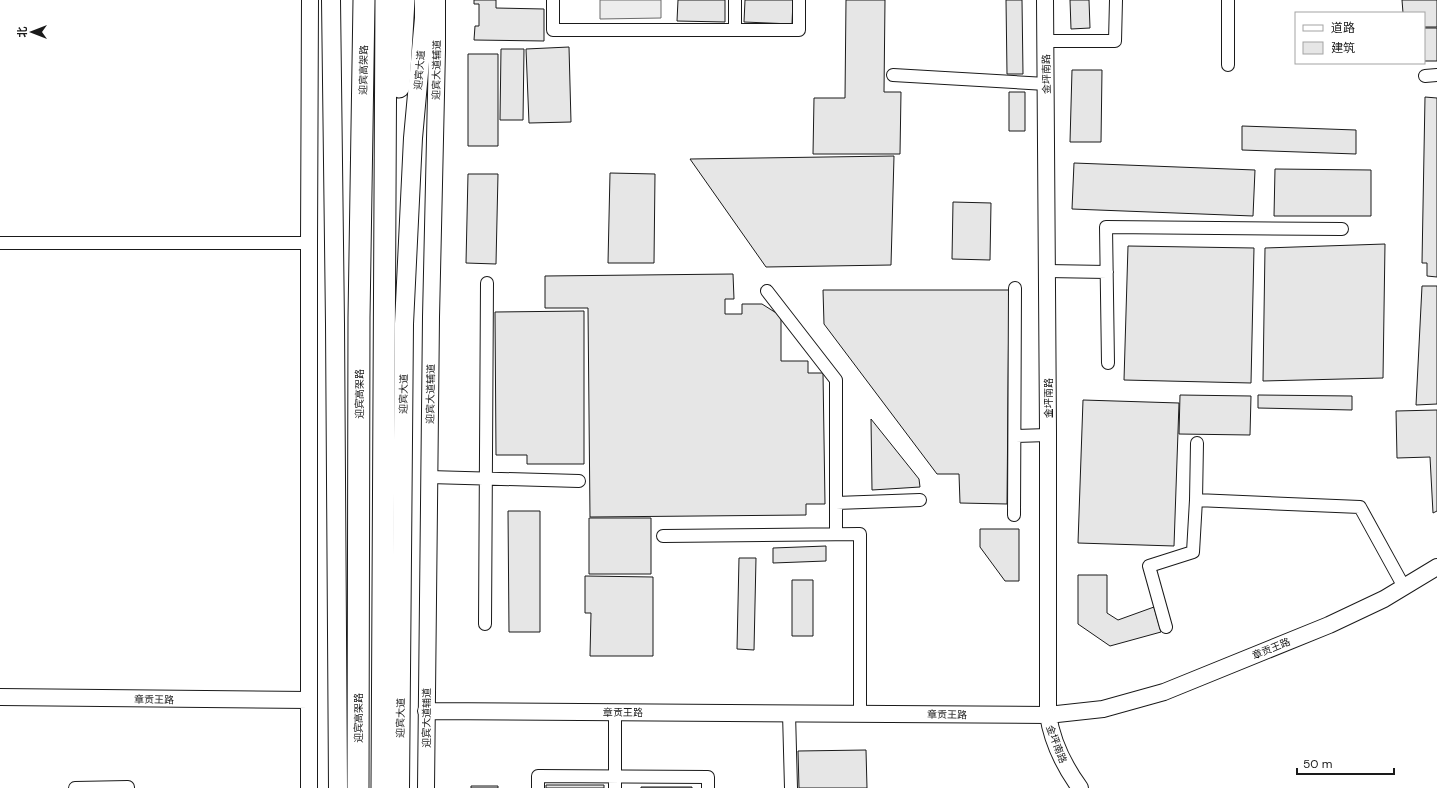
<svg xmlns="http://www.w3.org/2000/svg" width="1437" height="788" viewBox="0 0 1437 788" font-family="'DM Sans','Noto Sans SC',sans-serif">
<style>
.built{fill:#ededed;stroke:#6a6a6a}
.building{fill:#e6e6e6;stroke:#1a1a1a}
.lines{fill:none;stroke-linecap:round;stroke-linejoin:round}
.street-casing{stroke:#1a1a1a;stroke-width:14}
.secondary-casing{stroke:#1a1a1a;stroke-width:18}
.primary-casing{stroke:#1a1a1a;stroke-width:20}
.highway-casing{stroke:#1a1a1a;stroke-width:23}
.street{stroke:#fff;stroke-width:12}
.secondary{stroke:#fff;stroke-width:16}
.primary{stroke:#fff;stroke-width:18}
.highway{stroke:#fff;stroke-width:21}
.labels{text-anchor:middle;stroke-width:3;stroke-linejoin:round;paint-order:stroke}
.street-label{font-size:10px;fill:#1a1a1a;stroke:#fff}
</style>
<rect width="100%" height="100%" fill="#fff"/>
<!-- built -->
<path class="built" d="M600 0H661V18L600 19Z"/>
<!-- building -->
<path class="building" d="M474 0H496V8L544 9V41L474 40 475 26H479V4H474Z
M678 0H725V22L677 21Z
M745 0H793L792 24 744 22Z
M846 0H885L884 92H901L900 154H813L814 98H845Z
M1006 0H1022L1023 74H1007Z
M1070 0H1089L1090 28 1071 29Z
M1402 0H1437V27H1424V13H1403Z
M1424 28H1437V61H1424Z
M569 47 571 122 529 123 526 49Z
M501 49H524L523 120H500Z
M468 54H498V146H468Z
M1072 70H1102L1101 142H1070Z
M1009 92H1025V131H1009Z
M1425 97 1437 98V277L1427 276V263H1422Z
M1242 126 1356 130V154L1242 150Z
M894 156 891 265 766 267 690 159Z
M1074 163 1255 170 1253 216 1072 209Z
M1275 169 1371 170V216H1274Z
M610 173 655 174 654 263H608Z
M468 174H498L496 264 466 263Z
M953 202 991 203 990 260 952 259Z
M1385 244 1383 378 1263 381 1265 248Z
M1128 246 1254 248 1251 383 1124 380Z
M733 274 734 299H725V314H742V304H762L781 316V361H808V373H823L825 504H806V515L590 517 588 308H545V276Z
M1422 286H1437V404L1416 405Z
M823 290H1009L1007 504 960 503 959 474H937L824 324Z
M584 311V464H527V455H496L495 312Z
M1180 395 1251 396 1250 435 1179 434Z
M1258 395 1352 396V410L1258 408Z
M1083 400 1179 403 1174 546 1078 543Z
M1437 410V511L1433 513 1430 457 1397 458 1396 411Z
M871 419 919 479 920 487 872 490Z
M508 511H540V632H509Z
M589 518H651V574H589Z
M980 529H1019V581H1005L980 547Z
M826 546V561L773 563V548Z
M739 558H756L754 650 737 649Z
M1078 575H1107V613L1118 620 1154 607 1161 632 1110 646 1078 624Z
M585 576 653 577V656H590L591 613H585Z
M792 580H813V636H792Z
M866 750 867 788H799L798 751Z
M546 785H604V788H546Z
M471 786H498V788H471Z
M641 787H692V788H641Z"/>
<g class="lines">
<defs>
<path id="street" d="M553 0V30H799V0
M735 30V0
M1045 41H1115L1116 0
M1228 65V0
M893 75 1046 84
M1425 76 1437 75
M0 243H309
M1047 271 1107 272
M767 291 836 380V534
M1108 363 1106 227 1342 229
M1015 436 1048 435
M429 477 579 481
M1196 500 1360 507 1404 587
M836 503 920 500
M1014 515 1015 288
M663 536 860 534V713
M485 624 487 283
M1166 627 1149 566 1193 552 1196 500 1197 443
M615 712V788
M789 713 791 788
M75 788 128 787V788
M538 788V776L708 777V788"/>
<path id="secondary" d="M1045 0 1048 432V715C1052 741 1064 766 1080 788
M0 697 309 700
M426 711 1048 715 1103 709 1164 692 1329 625 1384 599 1437 567
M309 788V243L310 0
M426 788 431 317 437 50V0"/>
<path id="primary" d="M331 0 335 324 338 788
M400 788 404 324 413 138 424 18V0"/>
<path id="highway" d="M399 87 404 0
M358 788 359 318 364 0
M382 788 386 0"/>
</defs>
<!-- street casing -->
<use href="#street" class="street-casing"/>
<!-- secondary casing -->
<use href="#secondary" class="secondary-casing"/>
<!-- primary casing -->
<use href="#primary" class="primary-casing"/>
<!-- highway casing -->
<use href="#highway" class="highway-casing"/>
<!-- street -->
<use href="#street" class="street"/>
<!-- secondary -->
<use href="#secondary" class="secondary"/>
<!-- primary -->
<use href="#primary" class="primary"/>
<!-- highway -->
<use href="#highway" class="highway"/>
</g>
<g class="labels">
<!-- street labels -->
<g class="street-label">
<text transform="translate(363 70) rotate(-89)" y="4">迎宾高架路</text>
<text transform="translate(419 70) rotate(-85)" y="4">迎宾大道</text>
<text transform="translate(436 70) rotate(-89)" y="4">迎宾大道辅道</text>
<text transform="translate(1046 74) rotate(-91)" y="4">金坪南路</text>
<text transform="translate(359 394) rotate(-90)" y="4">迎宾高架路</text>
<text transform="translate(403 394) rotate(-89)" y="4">迎宾大道</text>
<text transform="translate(430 394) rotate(-89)" y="4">迎宾大道辅道</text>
<text transform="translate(1048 398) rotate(-90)" y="4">金坪南路</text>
<text transform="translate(1271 648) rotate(-22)" y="4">章贡王路</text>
<text transform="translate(154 699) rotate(1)" y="4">章贡王路</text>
<text x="623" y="716">章贡王路</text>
<text transform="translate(947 714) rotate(1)" y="4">章贡王路</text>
<text transform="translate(358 718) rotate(-90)" y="4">迎宾高架路</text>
<text transform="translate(400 718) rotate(-89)" y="4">迎宾大道</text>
<text transform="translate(426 718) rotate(-90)" y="4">迎宾大道辅道</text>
<text transform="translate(1057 744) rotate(69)" y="4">金坪南路</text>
</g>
</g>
<!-- legend -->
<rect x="1295" y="12" width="130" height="52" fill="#ffffff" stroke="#a3a3a3"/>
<rect x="1303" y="25" width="20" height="6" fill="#ffffff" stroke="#a3a3a3"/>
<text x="1331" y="32" font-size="12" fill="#1a1a1a">道路</text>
<rect x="1303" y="42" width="20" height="12" fill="#e6e6e6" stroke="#a3a3a3"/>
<text x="1331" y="52" font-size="12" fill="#1a1a1a">建筑</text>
<!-- north arrow -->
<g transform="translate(32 32) rotate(270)" stroke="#ffffff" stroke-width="3" paint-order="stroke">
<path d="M0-3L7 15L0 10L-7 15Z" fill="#1a1a1a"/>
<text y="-6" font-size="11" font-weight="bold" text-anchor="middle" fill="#1a1a1a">北</text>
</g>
<!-- scale -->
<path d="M1297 768v6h97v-6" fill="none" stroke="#1a1a1a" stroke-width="2"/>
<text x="1303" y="768" font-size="12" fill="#1a1a1a" stroke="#ffffff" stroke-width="3" paint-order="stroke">50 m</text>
</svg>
